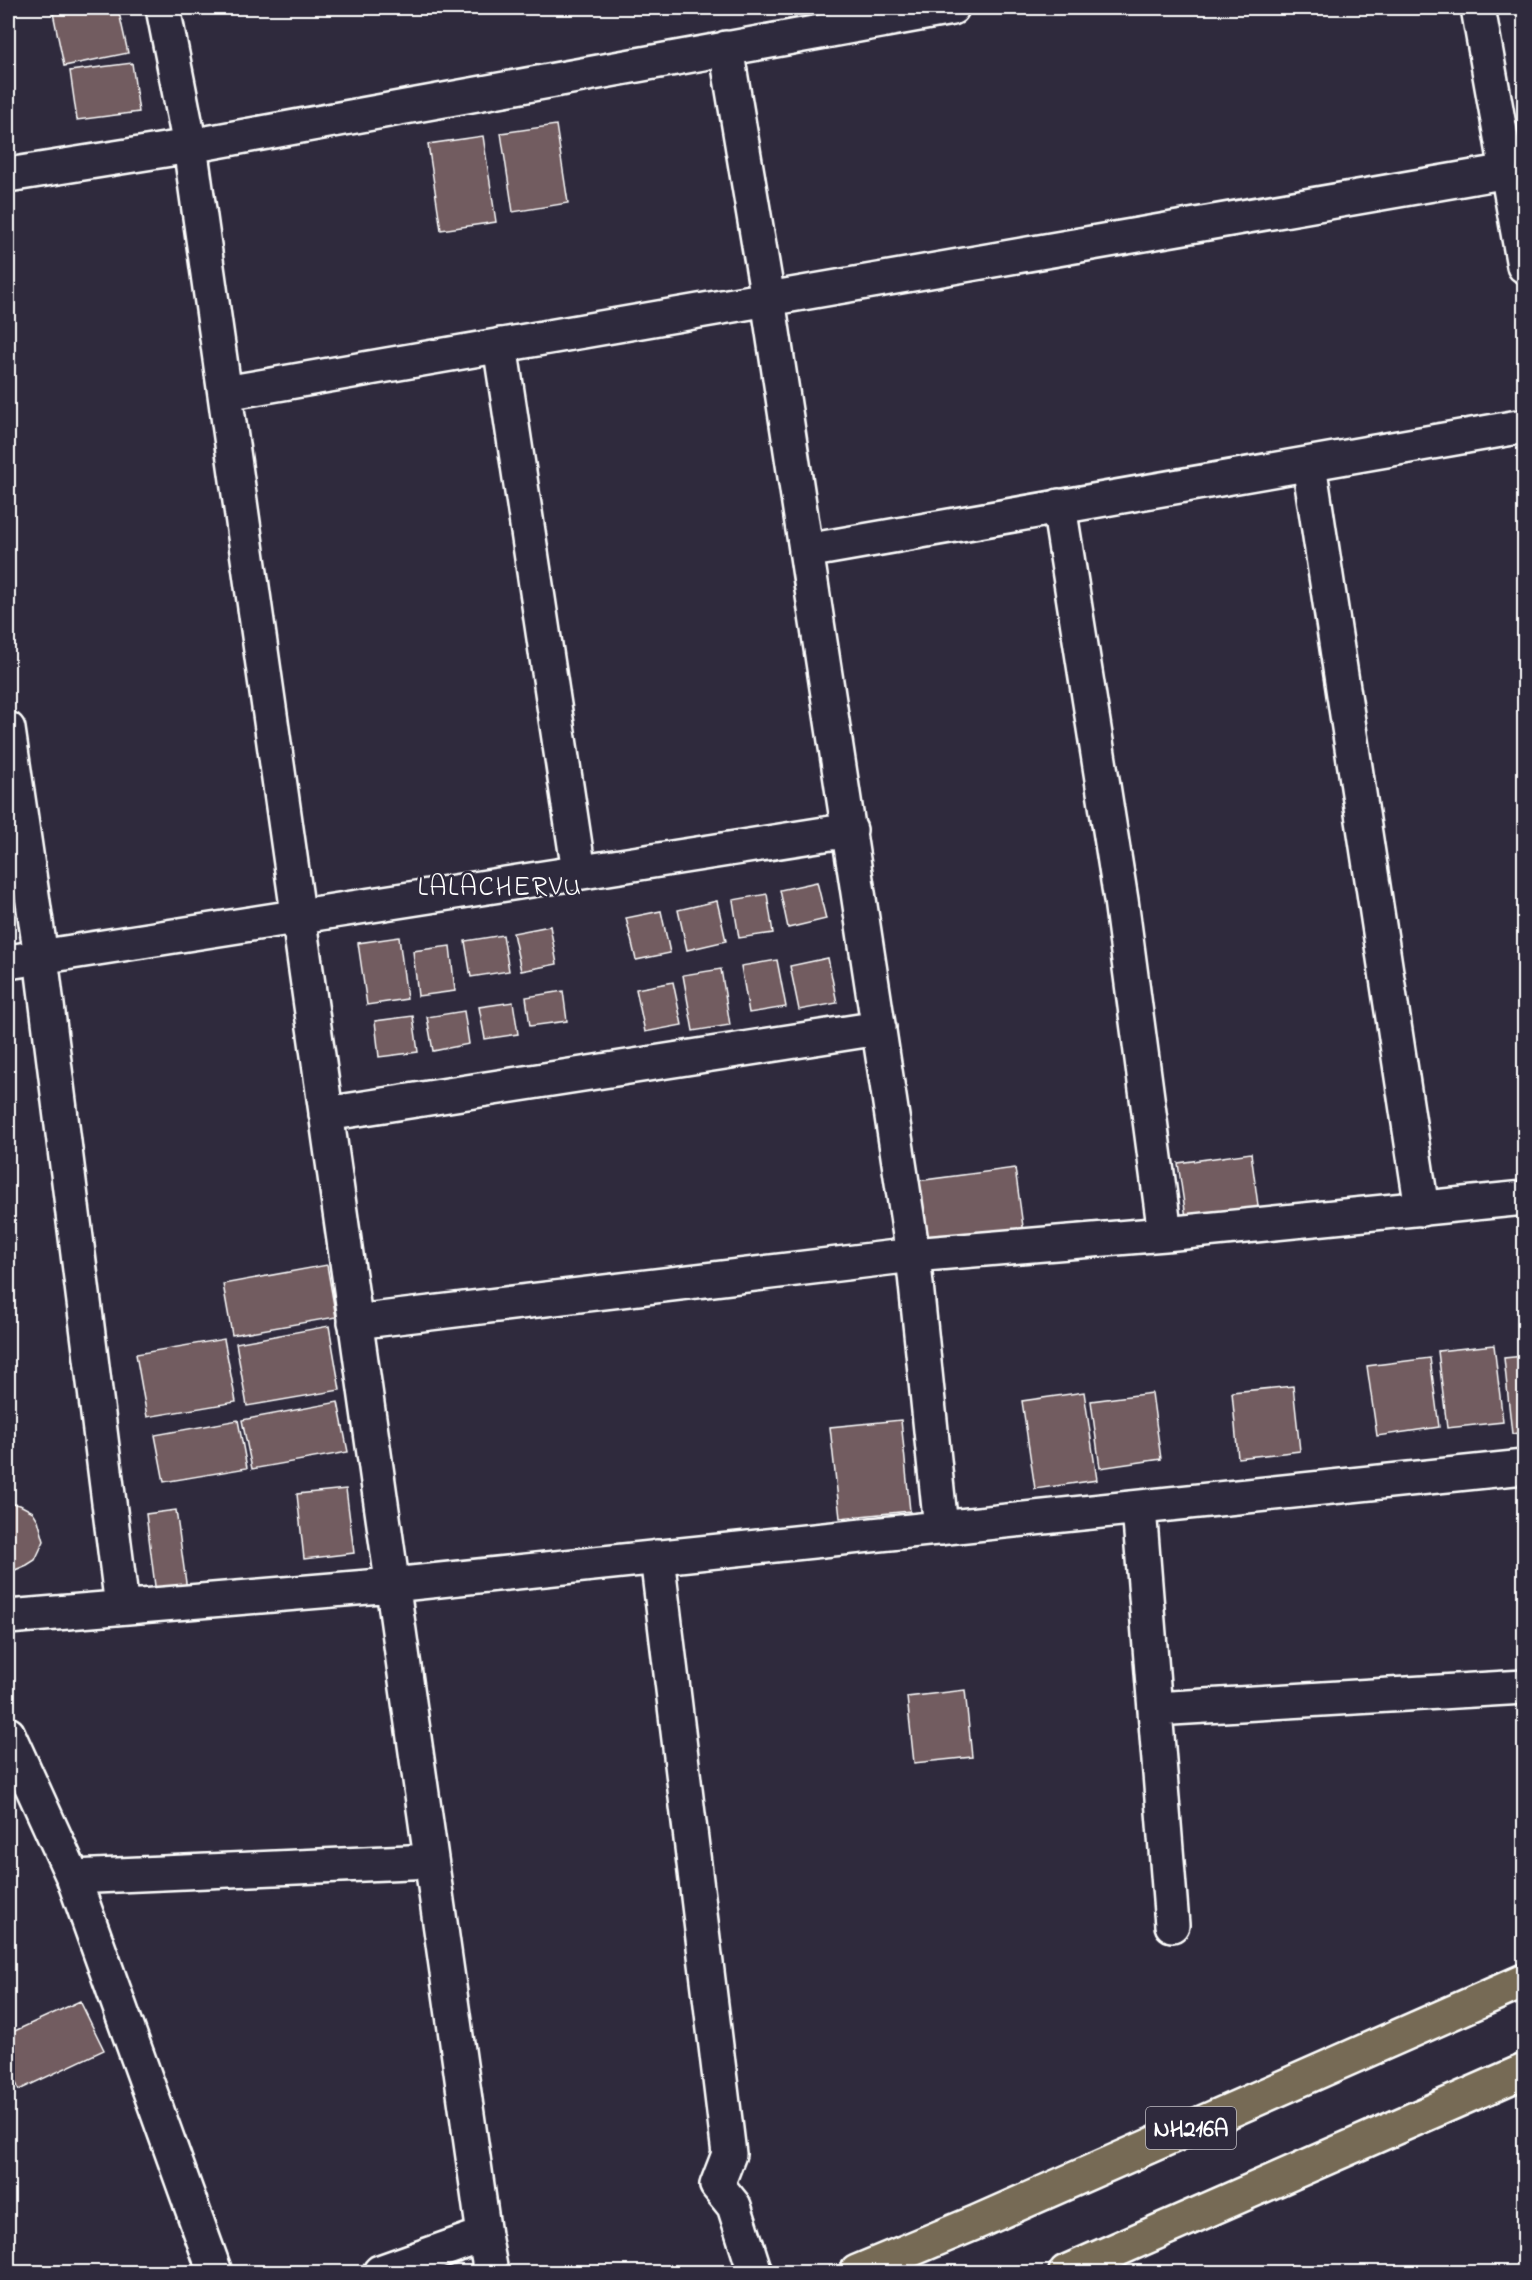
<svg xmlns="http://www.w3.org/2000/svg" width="1532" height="2280" viewBox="0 0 1532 2280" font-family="'Indie Flower',sans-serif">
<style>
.building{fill:#725c60;stroke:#fff;stroke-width:1.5}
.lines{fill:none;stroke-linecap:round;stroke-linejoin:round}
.minor-casing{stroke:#fff;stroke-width:38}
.trunk-casing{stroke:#fff;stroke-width:38}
.minor{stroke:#2f2a3d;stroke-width:33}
.trunk{stroke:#766a55;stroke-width:33}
.labels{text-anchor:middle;stroke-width:5;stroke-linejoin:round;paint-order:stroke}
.shield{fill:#2f2a3d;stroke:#c1bfc5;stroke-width:1.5}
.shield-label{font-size:24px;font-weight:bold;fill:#fff}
.quarter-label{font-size:28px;letter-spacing:1.5px;fill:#fff;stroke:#2f2a3d}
</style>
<rect width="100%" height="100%" fill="#2f2a3d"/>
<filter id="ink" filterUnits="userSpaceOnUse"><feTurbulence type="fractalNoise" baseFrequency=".0167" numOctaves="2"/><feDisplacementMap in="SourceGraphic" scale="12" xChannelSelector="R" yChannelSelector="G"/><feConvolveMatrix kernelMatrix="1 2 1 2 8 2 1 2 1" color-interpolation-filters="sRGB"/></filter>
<g filter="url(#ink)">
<!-- building -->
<path class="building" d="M52 8H118L128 53 64 66Z
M132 63 139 112 77 120 70 71Z
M556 125 568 203 513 212 501 133Z
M483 136 496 222 441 230 428 144Z
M817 882 826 919 788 928 780 890Z
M767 894 773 933 739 938 733 900Z
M717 901 726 941 687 950 678 910Z
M661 911 670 953 636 960 626 918Z
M550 926 557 964 521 971 513 933Z
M503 935 509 971 471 977 465 941Z
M399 937 407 999 367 1005 358 943Z
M450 946 455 991 418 996 413 951Z
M828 958 837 1003 799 1010 790 966Z
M777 960 786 1007 749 1013 741 966Z
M721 969 730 1025 693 1031 683 975Z
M673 982 682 1025 645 1032 636 989Z
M563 991 567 1021 530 1026 526 997Z
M513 1002 518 1034 485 1039 479 1007Z
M464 1011 469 1044 433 1051 427 1017Z
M413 1016 418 1052 379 1057 375 1021Z
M1251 1153 1259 1213 1187 1224 1178 1163Z
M1015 1168 1024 1234 926 1247 917 1181Z
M327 1265 336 1317 232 1335 223 1284Z
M329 1326 340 1390 247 1406 236 1343Z
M224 1339 236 1402 147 1417 136 1354Z
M1494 1345 1503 1422 1447 1428 1438 1351Z
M1524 1356V1432L1512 1434 1504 1358Z
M1430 1358 1439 1427 1377 1436 1367 1366Z
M1293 1386 1300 1451 1238 1458 1232 1392Z
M1084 1392 1097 1480 1035 1489 1022 1401Z
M1152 1393 1161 1459 1100 1468 1091 1401Z
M338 1402 348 1452 252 1469 242 1420Z
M238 1420 247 1468 164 1482 155 1435Z
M901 1420 910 1511 840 1518 830 1427Z
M346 1489 354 1553 304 1559 297 1494Z
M8 1503 20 1505 33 1512 38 1520 44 1541 35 1560 27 1565 8 1573Z
M176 1510 187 1590 156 1594 146 1514Z
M965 1690 972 1757 914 1763 907 1697Z
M80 2001 104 2050 19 2090 8 2064V2034Z"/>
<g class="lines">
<defs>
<path id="minor" d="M163 8 190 146 484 2235 491 2272
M1478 8 1524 266
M726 48 768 299 913 1255 941 1528
M8 175 190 146 952 8
M500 345 579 872
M225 393 1508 171
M1309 464 1422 1209
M1059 506 1121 900 1165 1234
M806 551 1524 426
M8 729 41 957 122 1607
M8 962 850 830
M326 1114 879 1028
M355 1322 913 1255 1165 1234 1524 1198
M1139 1508 1172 1925
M657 1557 729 2154 717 2185 734 2206 755 2272
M8 1617 392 1585 1524 1467
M1155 1709 1524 1687
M8 1734 73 1877 215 2272
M73 1877 431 1861
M380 2272 484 2235"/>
<path id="trunk" d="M857 2272 977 2222 1524 1981
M1066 2272 1524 2071"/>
</defs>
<!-- minor casing -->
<use href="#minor" class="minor-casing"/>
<!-- trunk casing -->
<use href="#trunk" class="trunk-casing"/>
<!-- minor -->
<use href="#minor" class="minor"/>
<!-- trunk -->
<use href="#trunk" class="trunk"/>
</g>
</g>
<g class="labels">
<!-- shield labels -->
<rect class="shield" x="1146" y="2107" width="90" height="42" rx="4.5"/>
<g class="shield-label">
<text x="1191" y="2136">NH216A</text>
</g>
<!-- quarter labels -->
<g class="quarter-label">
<text x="500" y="895">LALACHERVU</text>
</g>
</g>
<!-- margin -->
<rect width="1532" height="2280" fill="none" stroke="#2f2a3d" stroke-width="30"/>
<rect x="15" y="15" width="1502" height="2250" fill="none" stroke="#fff" stroke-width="2" filter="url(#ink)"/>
</svg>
